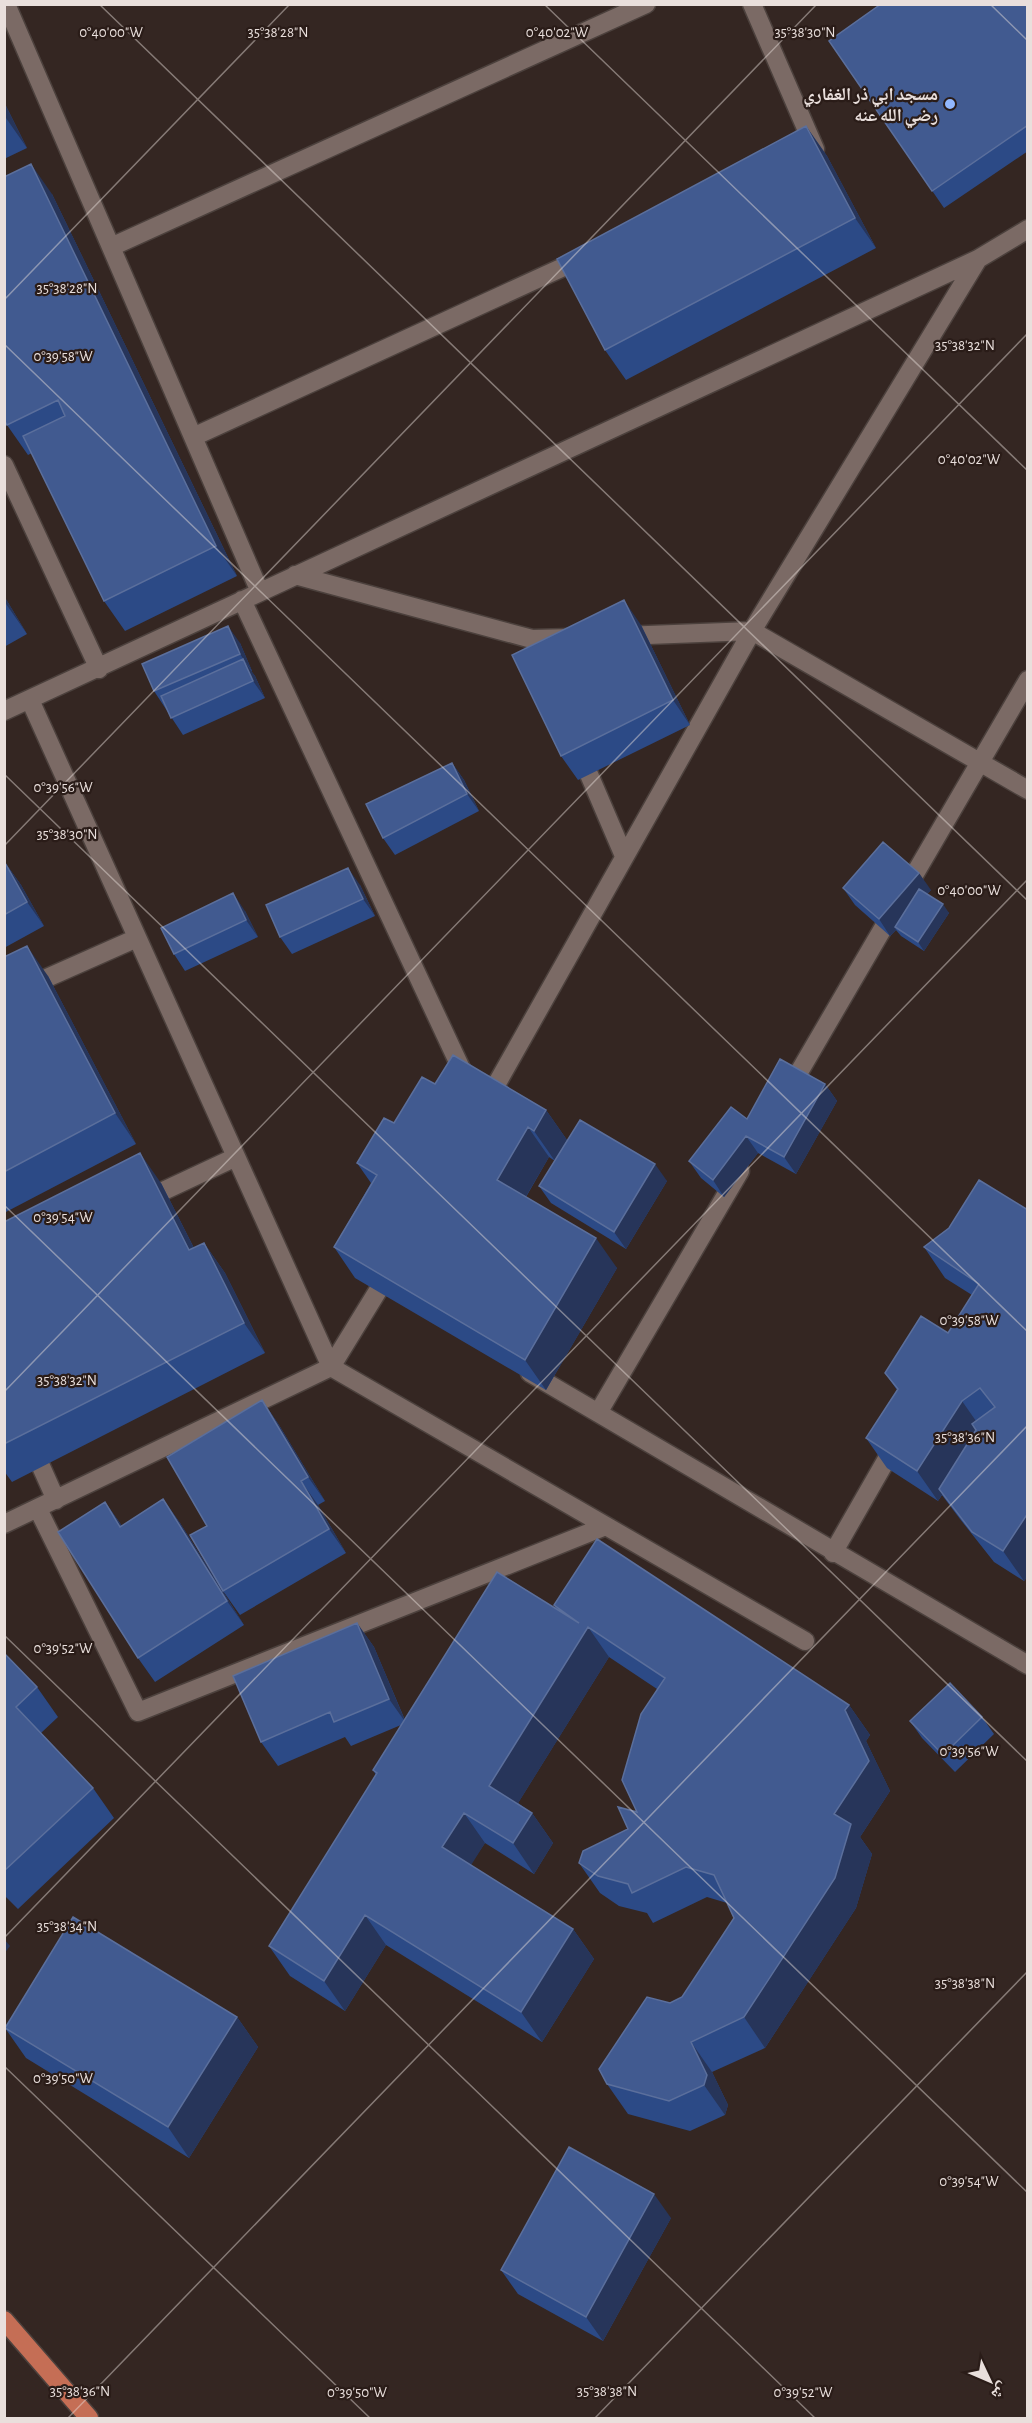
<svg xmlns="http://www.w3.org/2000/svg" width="1032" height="2423" viewBox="0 0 1032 2423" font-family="'Alegreya Sans','Noto Naskh Arabic',sans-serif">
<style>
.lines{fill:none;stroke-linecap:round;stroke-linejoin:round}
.minor-casing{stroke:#4c413d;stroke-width:21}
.major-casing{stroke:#4c413d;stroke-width:21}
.minor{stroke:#7b6a65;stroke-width:18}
.major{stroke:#c56e55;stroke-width:18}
.wall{fill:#2c4a86}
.shaded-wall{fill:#27355a}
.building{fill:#415a90;stroke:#5b6f9c;stroke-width:1.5}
.ticks{fill:none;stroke:#e9dfdc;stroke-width:1.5;stroke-opacity:0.45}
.poi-dot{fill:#92b7fd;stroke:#2a1c18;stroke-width:2}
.labels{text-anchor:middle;stroke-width:4.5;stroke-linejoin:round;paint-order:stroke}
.poi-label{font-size:18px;font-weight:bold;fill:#e9dfdc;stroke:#2a1c18;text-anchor:end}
.ticks-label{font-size:15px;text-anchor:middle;fill:#e9dfdc;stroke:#2a1c18;stroke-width:4.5;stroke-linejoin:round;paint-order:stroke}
</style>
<rect width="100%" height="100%" fill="#342622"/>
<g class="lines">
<defs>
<path id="minor" d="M6 4 260 592
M752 4 815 149
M111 247 646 4
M193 437 583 258
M4 465 99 669
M295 575 532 639 571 638
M242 600 466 1079
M622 636 752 631 1028 790
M30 700 331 1367 805 1641
M4 711 978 259 1028 229
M579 751 624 856
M4 997 137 938
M788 1091 1028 680
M487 1101 752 631 978 259
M144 1200 236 1157
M530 1373 1028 1665
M598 1413 740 1171
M31 1444 56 1500
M38 1509 138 1712 606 1526
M4 1524 331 1367 390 1271
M833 1553 896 1443"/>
<path id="major" d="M4 2320 89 2418"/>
</defs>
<!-- minor casing -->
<use href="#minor" class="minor-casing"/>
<!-- major casing -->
<use href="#major" class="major-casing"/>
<!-- minor -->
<use href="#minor" class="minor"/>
<!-- major -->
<use href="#major" class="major"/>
</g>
<!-- wall -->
<path class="wall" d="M1028 4V151L944 208 829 41Z
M4 102 27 148 4 159Z
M806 126 827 156 876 248 626 380 605 350Z
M52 194 237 576 125 631 104 601 32 453 28 455 7 425Z
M4 596 27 634 4 647Z
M641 625 690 725 578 780 561 756Z
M240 643 252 671H251L255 676 265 698 183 735 154 691Z
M452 763 464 780 479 811 395 855 383 838Z
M4 861 21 885 44 926 4 948Z
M360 885 375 916 292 954 280 937Z
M843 888 931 890 927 894 949 913 924 951 901 936 896 930 890 936 855 905Z
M245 911 258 937 185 971 174 954Z
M4 957 48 976 136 1144 4 1213Z
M435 1084 546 1110 567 1140 667 1181 626 1249 551 1203 539 1186 555 1161 549 1157 526 1197 617 1268 546 1390 355 1278 334 1247 371 1183 357 1163 394 1123Z
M825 1084 837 1101 796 1174 758 1153 724 1197 701 1178 689 1161 747 1119Z
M161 1183 194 1248 204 1243 225 1273 265 1353 12 1482 4 1471V1222Z
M1028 1210V1576L1024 1581 994 1562 960 1519 942 1495 938 1501 887 1468 866 1438 897 1390 885 1373 948 1333 972 1295 945 1278 924 1247Z
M262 1400 279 1425 325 1501 318 1505 346 1553 240 1615 223 1591 207 1526Z
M163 1499 180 1523 244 1625 155 1682 138 1658 105 1502 122 1526Z
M554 1605 849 1705 870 1735 866 1741 890 1791 860 1837 872 1854 856 1908 765 2048 712 2072 728 2105 725 2115 690 2131 628 2114 607 2084 670 2003 682 1997 734 1918 727 1903 707 1897 653 1923 647 1913 619 1906 600 1893 579 1863 628 1829 637 1812 657 1689 609 1657 518 1803 532 1813 553 1843 534 1874 485 1843 470 1865 573 1929 594 1959 542 2042 386 1945 345 2011 290 1976 269 1946 376 1775 373 1770 401 1725 351 1746 345 1737 278 1766 261 1742 357 1623 374 1647 405 1720 556 1609Z
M4 1653 37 1687 58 1717 41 1733 93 1788 114 1818 18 1909 4 1895Z
M982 1717 994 1734 955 1772 922 1738 910 1721Z
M237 2017 258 2047 189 2158 26 2058 5 2028Z
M671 2218 603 2341 518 2294 501 2270Z"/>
<!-- shaded-wall -->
<path class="shaded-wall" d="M4 102 27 148 6 118 4 115Z
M806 126 827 156 876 248 855 218Z
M31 164 52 194 237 576 216 546Z
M4 596 27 634 4 601Z
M624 600 641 625 690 725 673 700Z
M228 626 240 643 252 671 240 654Z
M243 659 255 676 265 698 253 681Z
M452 763 464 780 479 811 467 794Z
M4 861 21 885 44 926 27 902Z
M348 868 360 885 375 916 363 899Z
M919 873 931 890 897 929 895 927 896 930 890 936 879 919Z
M233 893 245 911 258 937 246 920Z
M943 904 949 913 924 951 918 942Z
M27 946 48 976 136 1144 115 1113Z
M825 1084 837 1101 796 1174 784 1157Z
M546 1110 567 1140 555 1161 534 1131Z
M528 1127 549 1157 518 1210 497 1180Z
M746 1136 758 1153 724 1197 713 1180Z
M140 1153 161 1183 210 1280 189 1250Z
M655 1164 667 1181 626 1249 614 1232Z
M596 1238 617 1268 546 1390 525 1360Z
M204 1243 225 1273 265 1353 244 1323Z
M262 1400 279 1425 325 1501 308 1477Z
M962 1401 983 1431 938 1501 917 1471Z
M301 1481 318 1505 346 1553 329 1529Z
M163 1499 180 1523 244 1625 227 1601Z
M105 1502 122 1526 120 1527Z
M1028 1513V1576L1024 1581 1003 1551Z
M357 1623 374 1647 406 1723 389 1699Z
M588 1627 609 1657 510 1816 489 1786Z
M849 1705 870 1735 866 1741 890 1791 860 1837 872 1854 856 1908 765 2048 744 2017 845 1710Z
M464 1813 485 1843 463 1878 442 1847Z
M532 1813 553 1843 534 1874 513 1843Z
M365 1915 386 1945 345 2011 324 1981Z
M573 1929 594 1959 542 2042 521 2012Z
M4 1939 10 1946 4 1954Z
M237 2017 258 2047 189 2158 168 2127Z
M691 2042 712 2072 728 2105 725 2115 704 2085Z
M654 2194 671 2218 603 2341 586 2317Z"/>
<!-- building -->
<path class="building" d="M881 4H1028V125L932 191 829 41Z
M806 126 855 218 605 350 557 259Z
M31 164 216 546 104 601 23 436 65 416 58 400 7 425 4 420V177Z
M624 600 673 700 561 756 512 655Z
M228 626 240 654 154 691 142 664Z
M243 659 253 681 171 718 161 696Z
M452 763 467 794 383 838 366 804Z
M883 842 919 873 879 919 843 888Z
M4 861 27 902 4 915Z
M348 868 363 899 280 937 266 905Z
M919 889 943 904 918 942 895 927Z
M233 893 246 920 174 954 161 928Z
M27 946 115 1113 4 1172V957Z
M453 1055 546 1110 534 1131 528 1127 497 1180 596 1238 525 1360 334 1247 377 1175 357 1163 384 1118 394 1123 422 1077 435 1084Z
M780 1059 825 1084 784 1157 746 1136 713 1180 689 1161 731 1107 747 1119Z
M580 1120 655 1164 614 1232 539 1186Z
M140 1153 189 1250 204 1243 244 1323 4 1444V1222Z
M979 1180 1028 1210V1513L1003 1551 972 1532 939 1489 976 1430 972 1424 995 1407 980 1388 962 1401 917 1471 866 1438 898 1389 885 1373 921 1316 948 1333 979 1284 924 1247 949 1228Z
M262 1400 308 1477 301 1481 329 1529 223 1591 190 1535 207 1526 167 1457Z
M163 1499 227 1601 138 1658 58 1532 105 1502 120 1527Z
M597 1539 849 1705 845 1710 869 1761 834 1814 851 1824 835 1878 744 2017 691 2042 707 2075 704 2085 669 2101 607 2084 599 2069 647 1997 670 2003 682 1997 734 1918 714 1875 686 1867 632 1893 628 1884 598 1876 579 1863 583 1851 628 1829 618 1807 637 1812 622 1780 641 1714 665 1678 588 1627 489 1786 532 1813 513 1843 464 1813 442 1847 573 1929 521 2012 365 1915 324 1981 269 1946 377 1773 373 1770 497 1572 579 1623 554 1605Z
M357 1623 389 1699 334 1722 330 1712 261 1742 233 1676Z
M4 1653 37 1687 16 1707 93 1788 4 1871Z
M950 1683 982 1717 943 1755 910 1721Z
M73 1917 237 2017 168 2127 5 2028Z
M569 2147 654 2194 586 2317 501 2270Z"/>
<!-- ticks -->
<path class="ticks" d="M99 4 1028 901M544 4 1028 471M990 4 1028 41M4 300 290 4M4 344 1028 1332M4 774 1028 1762M4 846 817 4M4 1205 1028 2193M4 1392 1028 333M4 1635 815 2418M4 1938 1028 879M4 2066 370 2418M68 2418 1028 1425M595 2418 1028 1971"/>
<!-- markers -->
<circle class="poi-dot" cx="950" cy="104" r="6"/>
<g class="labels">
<!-- poi labels -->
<g class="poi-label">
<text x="938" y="100">مسجد ابي ذر الغفاري<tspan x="938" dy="21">رضي الله عنه</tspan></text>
</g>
</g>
<g class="ticks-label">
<text x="111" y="37">0°40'00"W</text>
<text x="557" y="37">0°40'02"W</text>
<text x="278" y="37">35°38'28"N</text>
<text x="805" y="37">35°38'30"N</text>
<text x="67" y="293">35°38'28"N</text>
<text x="965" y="350">35°38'32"N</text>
<text x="63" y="361">0°39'58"W</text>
<text x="969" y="464">0°40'02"W</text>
<text x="63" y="792">0°39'56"W</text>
<text x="67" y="839">35°38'30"N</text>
<text x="969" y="895">0°40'00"W</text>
<text x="63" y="1222">0°39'54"W</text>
<text x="969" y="1325">0°39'58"W</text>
<text x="67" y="1385">35°38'32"N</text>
<text x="965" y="1442">35°38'36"N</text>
<text x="63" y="1653">0°39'52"W</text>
<text x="969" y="1756">0°39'56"W</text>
<text x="67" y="1931">35°38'34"N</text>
<text x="965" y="1988">35°38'38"N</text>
<text x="63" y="2083">0°39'50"W</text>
<text x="969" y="2186">0°39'54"W</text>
<text x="80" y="2396">35°38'36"N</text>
<text x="607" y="2396">35°38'38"N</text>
<text x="357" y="2397">0°39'50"W</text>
<text x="803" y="2397">0°39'52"W</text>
</g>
<!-- border -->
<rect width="1032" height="2423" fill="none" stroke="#e9dfdc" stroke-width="12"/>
<!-- north arrow -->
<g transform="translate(990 2381) rotate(134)" stroke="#2a1c18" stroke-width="4.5" paint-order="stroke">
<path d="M0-4.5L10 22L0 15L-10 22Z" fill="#e9dfdc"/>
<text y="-9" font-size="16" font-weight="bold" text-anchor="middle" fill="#e9dfdc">ش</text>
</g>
</svg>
